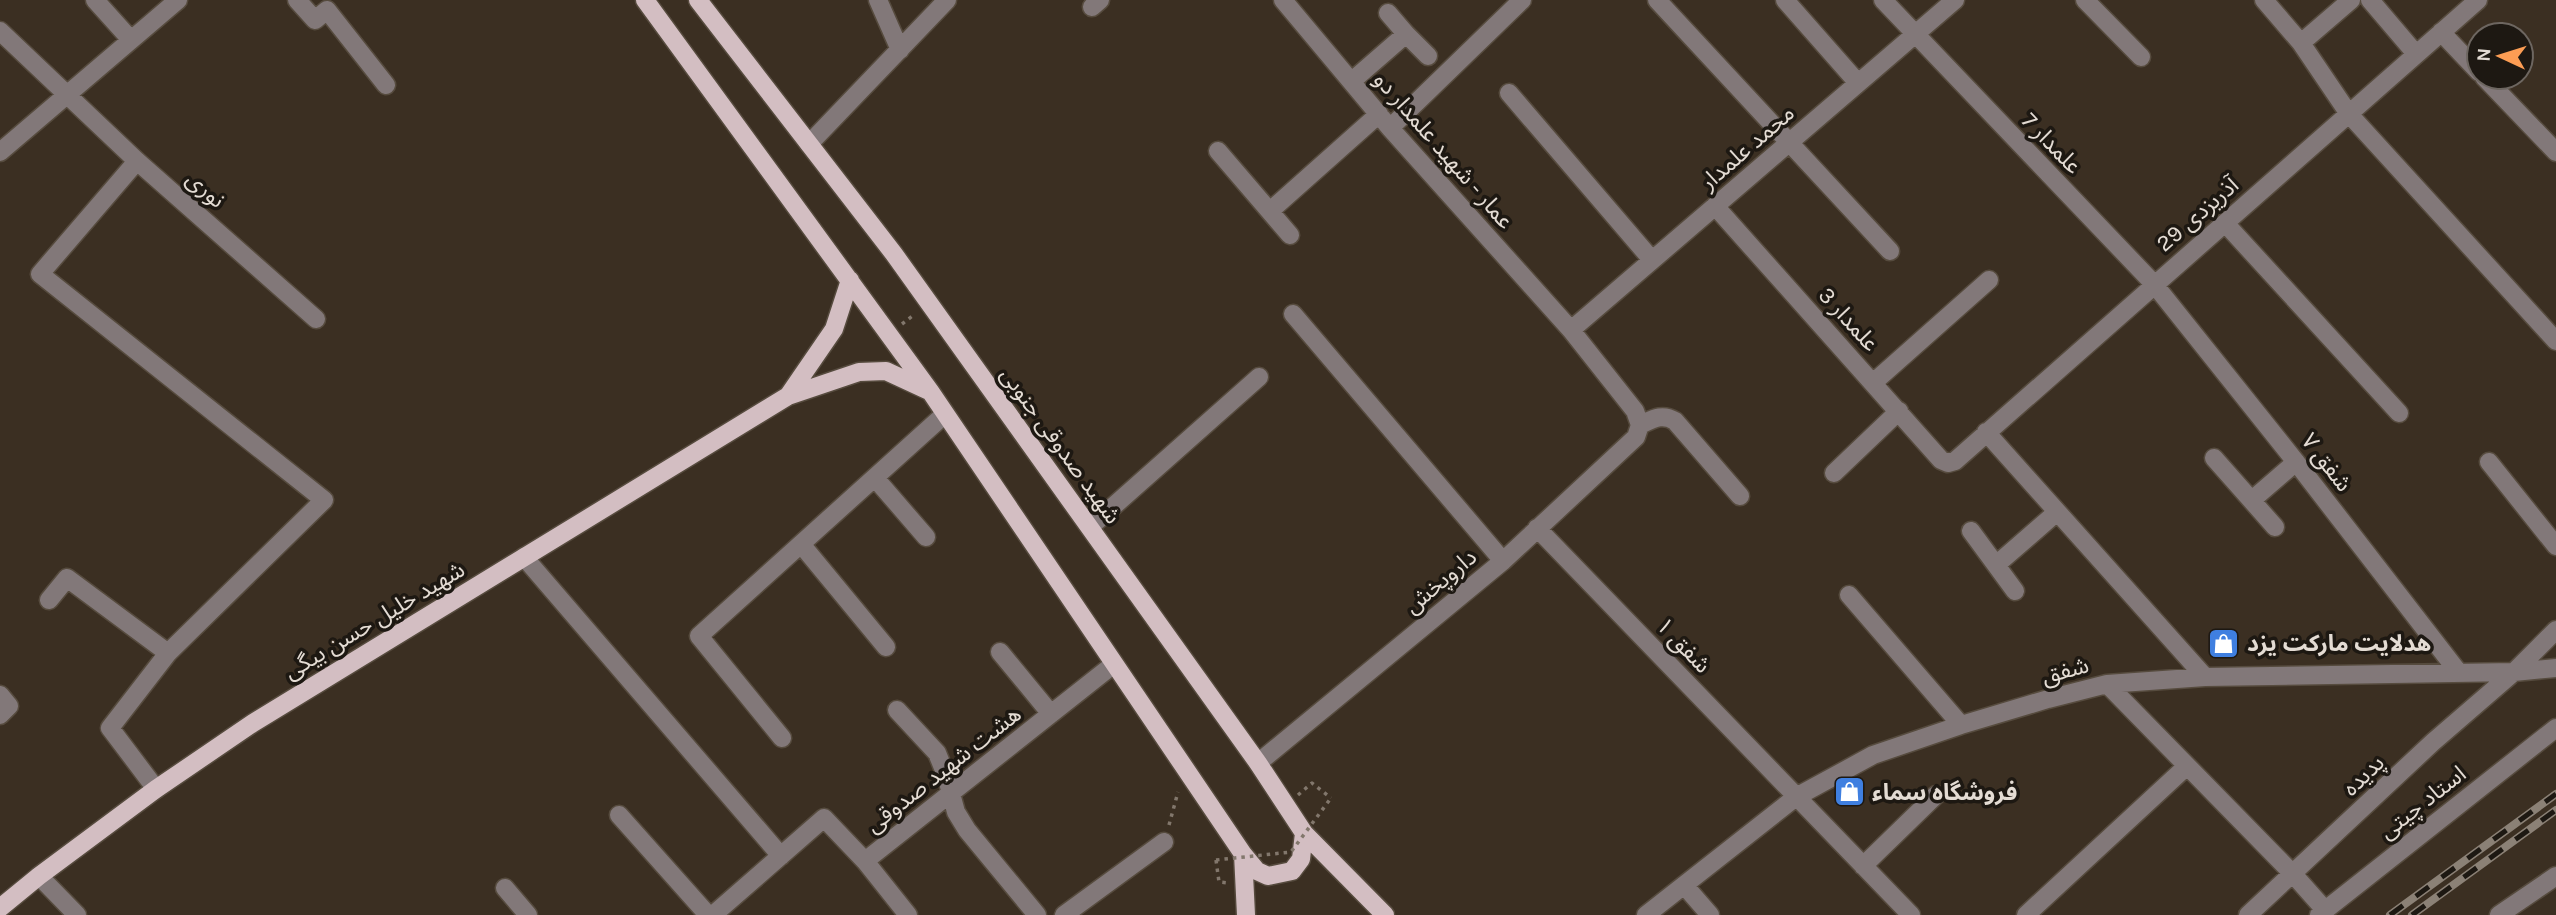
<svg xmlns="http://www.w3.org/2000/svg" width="2556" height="915" viewBox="0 0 2556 915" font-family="Karla,'Noto Sans Arabic',sans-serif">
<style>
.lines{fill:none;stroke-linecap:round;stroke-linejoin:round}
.minor-casing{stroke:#564b3e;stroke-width:21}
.major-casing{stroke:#564b3e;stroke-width:21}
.path{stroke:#82776c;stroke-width:3.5;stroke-dasharray:3.5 5;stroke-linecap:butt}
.minor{stroke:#827879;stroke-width:18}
.major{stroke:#d3bec2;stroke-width:18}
.rail-casing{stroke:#8b8176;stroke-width:8}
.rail{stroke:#1d1812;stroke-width:5;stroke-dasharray:16;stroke-linecap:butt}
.path-bridge{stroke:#82776c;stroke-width:3.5;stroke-dasharray:3.5 5;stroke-linecap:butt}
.labels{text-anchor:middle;stroke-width:7;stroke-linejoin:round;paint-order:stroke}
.street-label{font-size:23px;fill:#e4dcd4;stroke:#1d1812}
.poi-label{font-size:23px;font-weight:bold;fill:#e4dcd4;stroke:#1d1812;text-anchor:start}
</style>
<rect width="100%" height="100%" fill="#3b2f22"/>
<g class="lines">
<defs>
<path id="minor" d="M95 0 131 40
M297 0 315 20 327 10 386 85
M878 0 900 50
M1283 0 1390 128 1571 330 1635 411 1640 425
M1657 0 1890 251
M1785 0 1858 83
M1883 0 2154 284 2296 462 2459 673
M2085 0 2141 57
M2264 0 2301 43 2349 114 2556 341
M2370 0 2416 54
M1092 7 1100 0
M0 31 137 161 316 319
M2441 32 2479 72
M1406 34 1428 56
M2301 43 2351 0
M2484 77 2556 152
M1352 81 1406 34 1388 13
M1509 93 1652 260
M1390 128 1522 0
M809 144 947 0
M1218 151 1290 235
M0 152 178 0
M137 161 40 274 324 500 168 653 110 728 156 789
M1715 206 1941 460 1948 463 1955 461 2478 0
M1270 211 1379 114
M2225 223 2399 413
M1293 314 1503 561
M1571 330 1955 0
M1874 382 1989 280
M1640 425C1653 419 1662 413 1675 421L1740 496
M1986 432 2205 677
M2214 458 2275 527
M2489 462 2556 546
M1834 473 1899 411
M875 478 926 537
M2252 500 2296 462
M1090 527 1259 377
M1537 528 1911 915
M1971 531 2015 591
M801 544 886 647
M524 557 781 856
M1996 565 2057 512
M1849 595 1961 725
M49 600 67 578 168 653
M1000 652 1051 714
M2107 684 2293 874 2325 910
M0 695 9 706 0 715
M897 710 937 753 946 775 956 812 967 830 1037 915
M782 738 699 636 945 414
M1258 763 1503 561 1636 437 1640 425
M619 815 708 915
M865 861 908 915
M1863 866 1936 795
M39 876 77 915
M1684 885 1710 915
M505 888 528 915
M713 915 824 818 865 861 1114 664
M1064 915 1164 842
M1646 915 1796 797 1873 755 1961 725 2048 699 2107 684 2205 677 2514 672 2556 668
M2026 915 2187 766
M2248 915 2433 742 2514 672 2556 630
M2319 915 2556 728
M2499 915 2556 876"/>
<path id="major" d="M645 0 930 391 1243 854 1246 915
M698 0 894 254 1258 763 1304 833 1385 915
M850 280 834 329 788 396 859 372 886 371 927 390
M1243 854 1257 871 1268 876 1292 871 1301 859 1304 833
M0 908 39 876 156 789 253 723 788 396"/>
</defs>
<!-- minor casing -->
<use href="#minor" class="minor-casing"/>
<!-- major casing -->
<use href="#major" class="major-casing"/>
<!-- path -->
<path class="path" d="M902 324 915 314
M1298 795 1312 783 1331 798
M1169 825 1178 792
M1216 860 1219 882 1229 883"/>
<!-- minor -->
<use href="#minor" class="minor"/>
<!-- major -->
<use href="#major" class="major"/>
<defs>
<path id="rail" d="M2390 915 2556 794
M2412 915 2556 810"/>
</defs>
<!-- rail casing -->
<use href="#rail" class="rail-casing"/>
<!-- rail -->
<use href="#rail" class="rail"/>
<!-- path-bridge -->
<path class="path-bridge" d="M1216 860 1291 852 1331 798"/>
</g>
<!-- icons -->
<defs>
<symbol id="shop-square" viewBox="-11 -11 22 22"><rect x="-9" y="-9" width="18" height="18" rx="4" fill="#3f7fe0" stroke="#1d1812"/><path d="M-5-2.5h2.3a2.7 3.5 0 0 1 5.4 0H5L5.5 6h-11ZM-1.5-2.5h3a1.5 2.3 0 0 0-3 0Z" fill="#fff"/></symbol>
</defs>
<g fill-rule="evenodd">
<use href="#shop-square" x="2206" y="626" width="35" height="35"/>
<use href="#shop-square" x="1832" y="774" width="35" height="35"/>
</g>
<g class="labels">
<!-- street labels -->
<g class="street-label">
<text transform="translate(2052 143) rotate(46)" y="8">علمدار 7</text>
<text transform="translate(1747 147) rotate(-41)" y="8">محمد علمدار</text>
<text transform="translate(1444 150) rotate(49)" y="8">عمار - شهید علمدار دو</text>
<text transform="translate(206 189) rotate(41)" y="8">نوری</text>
<text transform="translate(2197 214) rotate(-41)" y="8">آذریزدی 29</text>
<text transform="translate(1849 319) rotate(48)" y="8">علمدار 3</text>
<text transform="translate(1061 445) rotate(54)" y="8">شهید صدوقی جنوبی</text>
<text transform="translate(2327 462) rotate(52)" y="8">شفق ۷</text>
<text transform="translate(1440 581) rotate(-40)" y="8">داروپخش</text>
<text transform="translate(374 620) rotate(-31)" y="8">شهید خلیل حسن بیگی</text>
<text transform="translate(1684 645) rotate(46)" y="8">شفق ۱</text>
<text transform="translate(2065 670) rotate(-15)" y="8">شفق</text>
<text transform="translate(943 769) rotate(-38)" y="8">هشت شهید صدوقی</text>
<text transform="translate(2363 775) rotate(-44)" y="8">پدیده</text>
<text transform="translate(2422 802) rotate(-38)" y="8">استاد چیتی</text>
</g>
<!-- poi labels -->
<g class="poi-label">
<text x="2247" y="651">هدلایت مارکت یزد</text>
<text x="1872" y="800">فروشگاه سماء</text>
</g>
</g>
<!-- north arrow -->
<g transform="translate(2500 56) rotate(274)"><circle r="33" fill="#1d1812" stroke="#6d6660" stroke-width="2"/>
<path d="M0-5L12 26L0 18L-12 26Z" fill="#fc9d54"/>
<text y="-10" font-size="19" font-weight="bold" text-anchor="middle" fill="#e4dcd4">N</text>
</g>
</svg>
